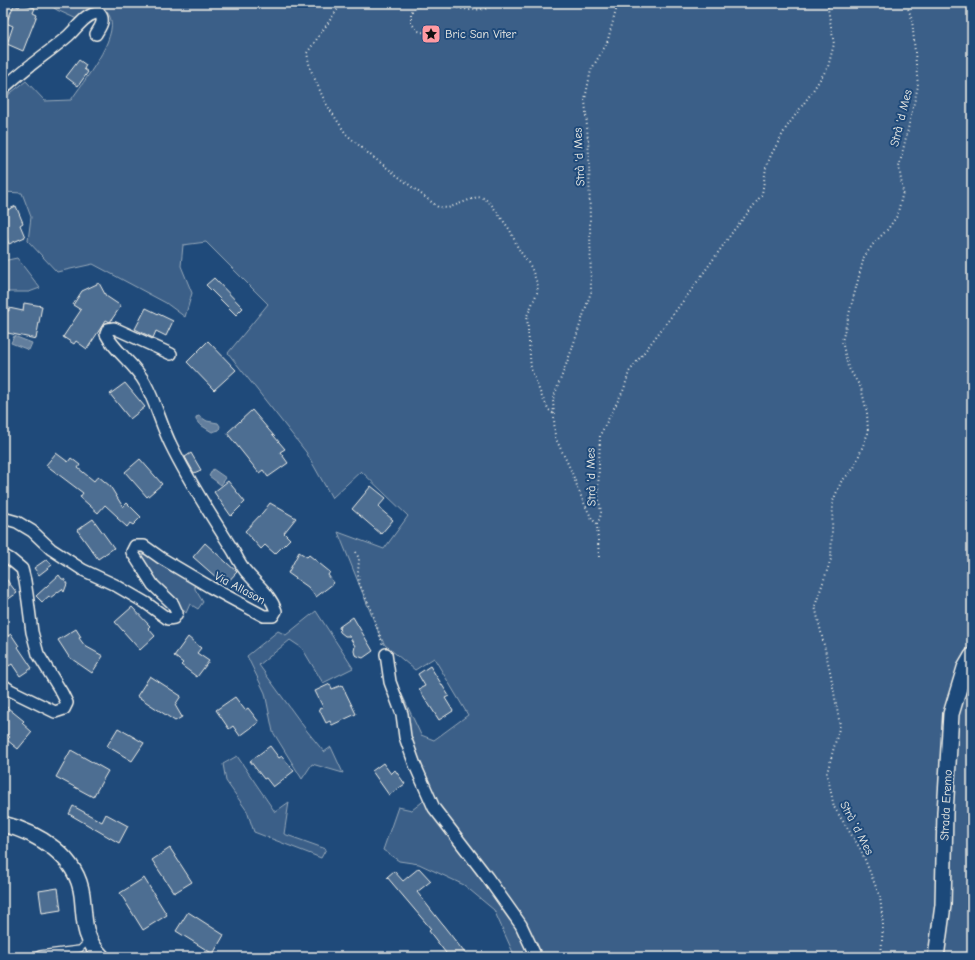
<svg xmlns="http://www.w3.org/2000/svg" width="975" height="960" viewBox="0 0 975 960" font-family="'Comic Neue',sans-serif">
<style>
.green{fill:#3a5f88;stroke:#97a8b8}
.water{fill:#627e9d;stroke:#9cacbb}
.building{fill:#4d6e92;stroke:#f4f1e8}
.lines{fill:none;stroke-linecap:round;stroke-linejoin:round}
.service-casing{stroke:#f4f1e8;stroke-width:8}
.minor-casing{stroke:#f4f1e8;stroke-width:14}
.secondary-casing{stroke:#f4f1e8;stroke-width:18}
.path{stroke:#f4f1e8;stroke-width:2;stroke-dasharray:1 3;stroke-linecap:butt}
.service{stroke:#1f4a7a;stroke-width:5.5}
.minor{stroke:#1f4a7a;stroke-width:11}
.secondary{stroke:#1f4a7a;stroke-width:15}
.labels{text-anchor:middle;stroke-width:4;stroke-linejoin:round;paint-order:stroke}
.poi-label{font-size:12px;fill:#f4f1e8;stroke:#1f4a7a;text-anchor:start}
.street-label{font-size:12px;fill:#f4f1e8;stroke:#1f4a7a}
</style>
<rect width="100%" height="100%" fill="#1f4a7a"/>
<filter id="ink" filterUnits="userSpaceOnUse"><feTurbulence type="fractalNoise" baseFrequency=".025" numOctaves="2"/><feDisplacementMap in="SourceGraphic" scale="8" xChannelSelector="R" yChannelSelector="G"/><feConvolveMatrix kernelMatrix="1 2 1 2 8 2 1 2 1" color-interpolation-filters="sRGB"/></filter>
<g filter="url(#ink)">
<!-- green -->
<path class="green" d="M47 3H972V957H515L494 910 464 885 419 864 399 861 383 850 398 807 412 810 431 795 408 735 393 685 397 684 421 735 434 740 468 715 434 658 415 670 385 645 380 636 338 532 384 549 408 516 361 471 332 498 306 452 228 353 268 304 206 242 183 245 181 266 192 293 185 317 166 303 93 264 57 272 28 241 31 217 22 193 3 192V99L26 81 45 101 71 100C83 82 119 38 110 17 109 14 106 11 105 9L92 11 79 20 57 10Z
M17 258 40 288 29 292H3V261Z
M145 554 195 583V589L203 602 198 609 190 604 186 613 146 568 138 555Z
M316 611 353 668 323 683 302 648 290 640 259 665 307 731 324 752 331 747 343 773 312 764 302 779 273 732 265 693 247 656 278 631 286 635Z
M237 756 275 812 289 802 284 834 326 849 321 858 254 832 247 811 226 781 223 764Z"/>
<!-- water -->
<path class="water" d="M14 336 32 343 29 350 11 343Z
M199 416 207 421 218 423 220 426 219 430 212 432 199 424 196 420V417Z
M213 469 226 478 221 485 209 476Z"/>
<!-- building -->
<path class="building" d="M21 3 35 8 33 13 37 15 23 51 7 44 13 26 6 23 14 5 19 7Z
M79 60 86 65 84 69 88 72 78 86 66 77Z
M16 206 23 223 20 225 25 237 9 244 3 229V212Z
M214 278 243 308 236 315 206 285Z
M99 283 106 296 121 306 110 322 106 320 87 349 76 341 74 344 63 337 81 310 73 305 82 291Z
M24 303 42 306 36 339 3 332V310L9 311V308L23 311Z
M146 308 173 321 166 336 156 331 153 338 135 329Z
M208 341 236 370 214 390 187 362Z
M125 383 145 407 130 419 110 394Z
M252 410 285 449 280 452 288 463 268 477 263 470 259 473 227 433Z
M56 453 68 462 71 458 80 465 78 468 94 481 98 476 110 486 123 507 127 503 141 517 133 525 130 523 127 527 117 518 118 517 105 505 98 513 80 497 83 493 46 465Z
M191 453 201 470 194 473 185 457Z
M140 459 162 484 147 497 125 472Z
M228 481 245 502 231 516 214 492Z
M371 486 386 498 378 507 393 520 381 534 352 509Z
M270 503 296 518 284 533 290 539 275 554 265 545 261 549 245 531 263 512Z
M93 519 114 548 98 559 77 530Z
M205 543 237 572 225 585 193 557Z
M299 552 307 557 309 555 330 572 328 575 334 583 316 597 308 587 288 573Z
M47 559 52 565 39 575 34 568Z
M3 575 17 593 3 603Z
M59 575 62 579H64L67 584 64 592 62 589 50 598 49 596 42 602 36 596Z
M132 607 150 626 148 628 155 636 140 650 115 622Z
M353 617 373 651 363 658 355 655 354 651 355 646 349 636H345L340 632 339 627Z
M76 629 81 637 79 638 85 646 103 656 92 673 69 657 58 640Z
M11 634 19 646 18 647 32 668 20 676 12 664 9 666 3 657V639Z
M188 637 201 648 197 653 209 661 197 677 181 665 183 663 174 656Z
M430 666 449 696 445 698 453 711 439 720 419 689 425 686 418 674Z
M150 676 181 696 175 705 182 717 175 721 137 696Z
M330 684 332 689 342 685 356 714 332 725 330 721 326 723 319 709 323 707 315 691Z
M235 697 245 710 248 708 259 722 240 736 233 726 229 729 216 710Z
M3 704 24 721 22 723 32 732 18 749 7 740 10 737 3 731Z
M118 728 144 743 132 761 107 746Z
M270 746 279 758 282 756 294 771 273 787 266 778 264 779 250 761Z
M71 750 108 771 93 797 56 777Z
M383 763 391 774 395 770 405 784 389 795 372 771Z
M73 806 102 822 106 814 128 826 119 843 69 814Z
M170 848 192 882 174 893 152 860Z
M419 868 431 881 417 892 468 957H449L429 931 431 929 387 877 394 871 403 881Z
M144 878 167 915 143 930 120 893Z
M58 888 61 910 42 913 39 891Z
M188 912 224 935 213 954 176 931Z"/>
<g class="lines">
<defs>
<path id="service" d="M33 957 40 954 80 949 88 941"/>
<path id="minor" d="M3 89C23 69 47 54 68 36 76 29 87 12 99 13 106 20 100 27 96 34
M3 518 17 522 32 531 51 549 83 570 115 585 146 603 168 619 174 618 177 613 173 604 153 585 132 552 135 546H144L161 558 210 587 264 616H273L276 611C271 596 260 587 249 575 243 569 238 560 234 552 212 517 189 482 171 445 161 425 156 403 145 383 135 364 115 352 106 334L108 329 114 328 171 354
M3 555 10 559 22 569 25 581 28 601 32 632 38 654 62 693 67 703 64 709 55 712 10 690 3 685
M386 654 390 682 402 714 405 737 415 765 434 808 487 877 521 925 536 957"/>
<path id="secondary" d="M3 824C38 833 77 856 82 895 85 920 82 937 102 957
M936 957 943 905 945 813 951 714 965 668 972 656"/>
</defs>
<!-- service casing -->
<use href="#service" class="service-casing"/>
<!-- minor casing -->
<use href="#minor" class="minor-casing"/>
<!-- secondary casing -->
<use href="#secondary" class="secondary-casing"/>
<!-- path -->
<path class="path" d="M342 3 307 53 310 68 325 102 346 134 369 154 438 207 448 208 477 197 484 198 491 204 510 230 518 248 531 267 538 286 537 293 527 316 531 369 542 397 549 410 554 414
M431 34 418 31 411 23V12L420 5H440L470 10 485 9 496 3
M597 524 600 518 601 512 598 494 600 435 624 389 629 372 690 292 734 230 755 204 762 194 766 168 771 155 786 128 810 95 828 67 834 44 828 9V3
M597 524 592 519 583 501 570 468 555 437 553 399 572 349 591 292 589 155 585 99 591 70 607 43 618 3
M597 524 599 557
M356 552 359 559 358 573 359 583 371 609 383 645
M881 957 883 924 880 897 861 850 834 807 827 773 840 725 830 671 815 606 831 559 833 501 841 482 854 468 868 433 867 412 861 388 848 367 842 341 864 257 874 243 887 230 897 216 903 192 899 167 918 86 912 19 906 3"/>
<!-- service -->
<use href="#service" class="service"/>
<!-- minor -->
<use href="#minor" class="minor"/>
<!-- secondary -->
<use href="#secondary" class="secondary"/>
</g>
</g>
<!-- icons -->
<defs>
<symbol id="sight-square" viewBox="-11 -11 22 22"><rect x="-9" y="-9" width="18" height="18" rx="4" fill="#ff9aa2" stroke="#1f4a7a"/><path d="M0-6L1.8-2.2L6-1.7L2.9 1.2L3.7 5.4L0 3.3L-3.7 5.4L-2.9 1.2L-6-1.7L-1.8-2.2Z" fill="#111"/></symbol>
</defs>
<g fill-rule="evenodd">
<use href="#sight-square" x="420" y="23" width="22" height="22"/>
</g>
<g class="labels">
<!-- poi labels -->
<g class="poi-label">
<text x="445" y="38">Bric San Viter</text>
</g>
<!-- street labels -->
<g class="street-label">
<text transform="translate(901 118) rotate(-76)" y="4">Strà 'd Mes</text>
<text transform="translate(579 157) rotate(-93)" y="4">Strà 'd Mes</text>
<text transform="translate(591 477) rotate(-91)" y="4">Strà 'd Mes</text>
<text transform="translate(240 588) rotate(28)" y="4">Via Allason</text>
<text transform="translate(946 805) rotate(-87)" y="4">Strada Eremo</text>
<text transform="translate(857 828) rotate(62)" y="4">Strà 'd Mes</text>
</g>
</g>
<!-- margin -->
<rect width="975" height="960" fill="none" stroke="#1f4a7a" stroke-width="16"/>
<rect x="8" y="8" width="959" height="944" fill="none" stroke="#f4f1e8" stroke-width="1.5" filter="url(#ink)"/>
</svg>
